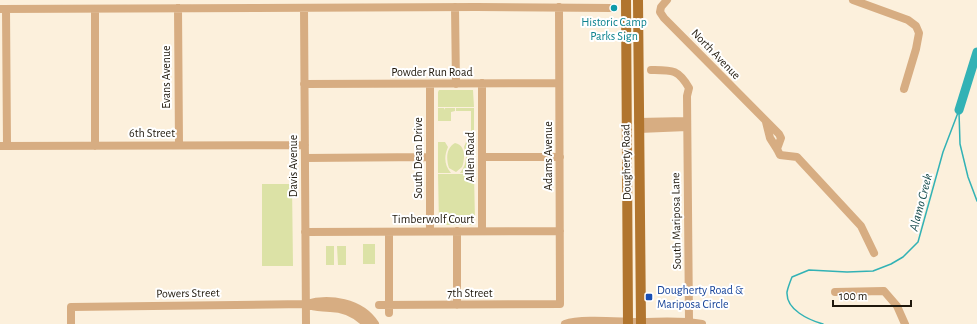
<svg xmlns="http://www.w3.org/2000/svg" width="977" height="324" viewBox="0 0 977 324" font-family="'Alegreya Sans',sans-serif">
<style>
.green{fill:#dce2a6}
.lines{fill:none;stroke-linecap:round;stroke-linejoin:round}
.stream{stroke:#32b2b5;stroke-width:1.5}
.river{stroke:#32b2b5;stroke-width:9}
.minor{stroke:#d7ad82;stroke-width:8}
.major{stroke:#b1752e;stroke-width:10}
.culture-dot{fill:#0f9aa8;stroke:#fff;stroke-width:1.5}
.transit-dot{fill:#1a4fb4;stroke:#fff;stroke-width:1.5}
.labels{text-anchor:middle;stroke-width:4;stroke-linejoin:round;paint-order:stroke}
.culture-label{font-size:12px;fill:#0d838f;stroke:#fff}
.street-label{font-size:12px;fill:#1f180c;stroke:#fff}
.transit-label{font-size:12px;fill:#164399;stroke:#fff;text-anchor:start}
.water-label{font-size:13px;font-style:italic;fill:#1c5051;stroke:#fff}
</style>
<rect width="100%" height="100%" fill="#fcf0dc"/>
<!-- green -->
<path class="green" d="M439 90H473L474 107H438V92Z
M438 108H444L445 110V108H455V111L451 112V121H438Z
M456 108H474V133H471V111H456Z
M438 142H445L448 147C444 156 444 165 451 173H438Z
M466 142H474V173H460C467 164 467 157 464 147Z
M455 143C466 145 465 159 462 167L456 172 449 168C446 159 446 148 455 143Z
M438 174H474L475 222 473 225H442L439 224Z
M262 184H292L293 266H262Z
M363 244H375V264H363Z
M326 246H334V265H326Z
M337 246H346V265H338Z"/>
<g class="lines">
<!-- stream -->
<path class="stream" d="M959 112 960 144 968 177 977 201
M823 324C809 320 786 310 787 292 788 287 790 282 792 277L809 270 847 272 873 271 891 264 903 257 918 242 943 152 959 110"/>
<!-- river -->
<path class="river" d="M959 110 977 52"/>
<!-- minor -->
<path class="minor" d="M667 0 661 7 660 12 664 18 779 134 781 138 777 149
M853 0 908 20 916 26 919 33 916 49 904 89
M455 7 456 84
M178 8 179 145
M304 8 306 324
M0 9 476 7 612 8
M6 9 7 146
M95 9V146
M651 70C672 70 678 69 689 88L687 96 689 321
M482 83V231
M304 84 559 83
M430 84V231
M638 122 687 121
M766 122 770 138 777 149 780 155 797 157 861 226 874 253
M639 129 687 127
M0 146 305 145
M482 157H560
M305 158 430 157
M457 231V305
M305 232 560 231
M389 232V313
M835 292 884 291 897 306 905 324
M306 304C315 308 320 307 330 308 345 308 356 314 366 324
M379 305 560 304 559 7
M71 324V307L306 304C329 297 361 302 375 324
M565 324C581 318 621 322 640 322 661 322 681 320 702 324"/>
<!-- major -->
<path class="major" d="M626 0 628 324
M638 0 641 324"/>
</g>
<!-- markers -->
<circle class="culture-dot" cx="614" cy="8" r="4"/>
<rect class="transit-dot" x="645" y="293" width="8" height="8" rx="2"/>
<g class="labels">
<!-- culture labels -->
<g class="culture-label">
<text x="614" y="26">Historic Camp<tspan x="614" dy="14">Parks Sign</tspan></text>
</g>
<!-- street labels -->
<g class="street-label">
<text transform="translate(716 54) rotate(46)" y="4">North Avenue</text>
<text x="432" y="76">Powder Run Road</text>
<text transform="translate(166 77) rotate(-90)" y="4">Evans Avenue</text>
<text x="152" y="137">6th Street</text>
<text transform="translate(548 156) rotate(-90)" y="4">Adams Avenue</text>
<text transform="translate(470 157) rotate(-90)" y="4">Allen Road</text>
<text transform="translate(418 158) rotate(-90)" y="4">South Dean Drive</text>
<text transform="translate(626 162) rotate(-91)" y="4">Dougherty Road</text>
<text transform="translate(293 166) rotate(-90)" y="4">Davis Avenue</text>
<text x="433" y="223">Timberwolf Court</text>
<text transform="translate(676 221) rotate(-91)" y="4">South Mariposa Lane</text>
<text transform="translate(188 293) rotate(-1)" y="4">Powers Street</text>
<text x="470" y="297">7th Street</text>
</g>
<!-- transit labels -->
<g class="transit-label">
<text x="657" y="294">Dougherty Road &amp;<tspan x="657" dy="14">Mariposa Circle</tspan></text>
</g>
<!-- water labels -->
<g class="water-label">
<text transform="translate(920 202) rotate(-75)" y="5">Alamo Creek</text>
</g>
</g>
<!-- scale -->
<path d="M833 300v6h78v-6" fill="none" stroke="#1f180c" stroke-width="2"/>
<text x="839" y="300" font-size="12" fill="#1f180c" stroke="#ffffff" stroke-width="3" paint-order="stroke">100 m</text>
</svg>
